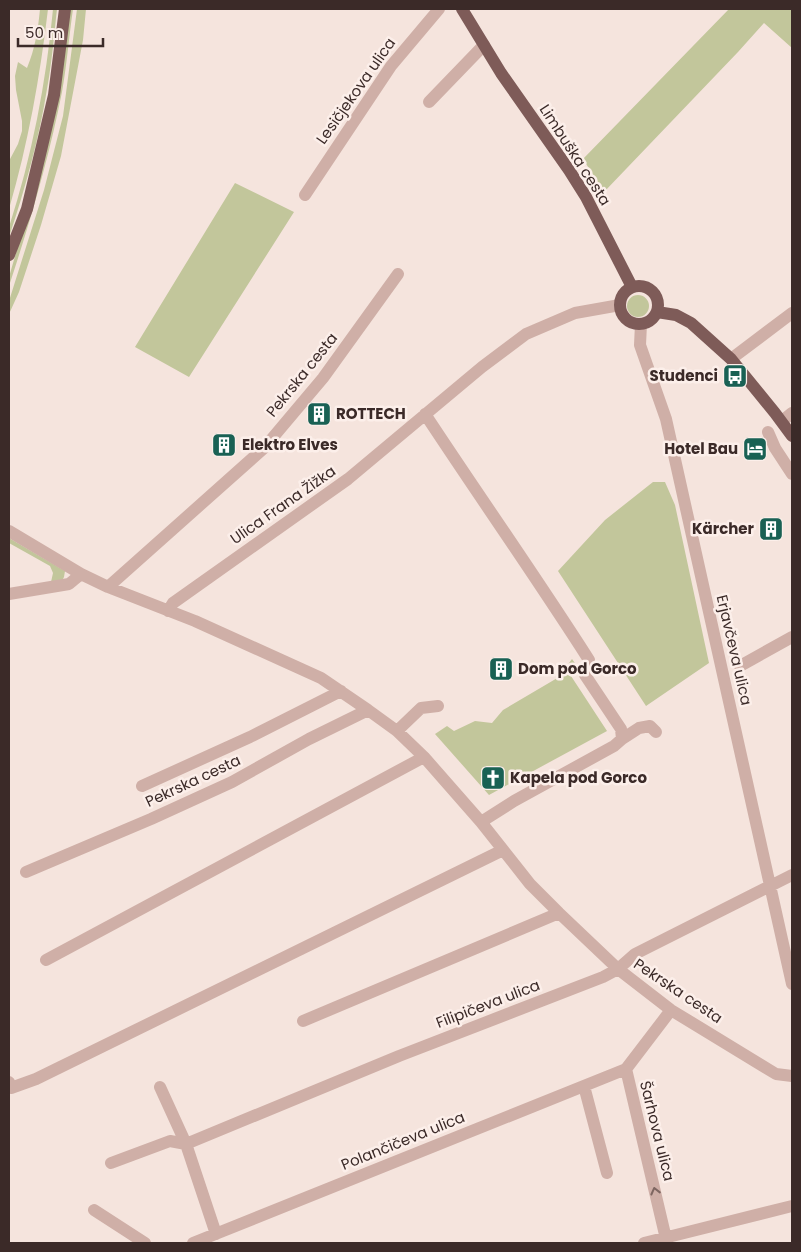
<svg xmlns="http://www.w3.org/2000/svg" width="801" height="1252" viewBox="0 0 801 1252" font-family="Poppins,sans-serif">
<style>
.green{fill:#c2c69b}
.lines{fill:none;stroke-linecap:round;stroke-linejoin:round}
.minor{stroke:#cfafa7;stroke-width:12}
.major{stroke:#7e5b58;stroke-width:12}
.oneway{stroke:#7e6661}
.labels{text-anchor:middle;stroke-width:5;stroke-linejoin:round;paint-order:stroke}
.street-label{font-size:15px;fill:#3b2a28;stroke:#fcefea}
.poi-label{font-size:15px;font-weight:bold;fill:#3b2a28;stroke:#fcefea;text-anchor:start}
</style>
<rect width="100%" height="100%" fill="#f5e4dd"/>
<!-- green -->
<path class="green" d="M40 9H48C40 77 28 144 9 209V161L18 144 22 131V121L16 90 15 76 18 62 27 68C35 49 38 30 40 9Z
M53 9H57C54 35 52 62 47 89 39 139 25 189 9 237V227C32 156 46 83 53 9Z
M68 9H73C69 36 67 64 62 92 49 158 30 222 9 286V277L20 239Z
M77 9H86L83 40 61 156 41 225 19 292 9 314V301L44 190 63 116Z
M729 9H792V48L764 23 738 52 604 192 583 159Z
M235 183 294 212 189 377 135 347Z
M627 306a11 11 0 1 1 22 0a11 11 0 1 1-22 0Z
M653 482H665L675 505 709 663 646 706 558 571 605 520Z
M9 538 65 571 64 577 62 581 51 582 53 573 50 566 9 543Z
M572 659 577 666 571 676 607 731 489 795 435 734 447 726 454 731 475 721 492 723 503 710 559 677Z"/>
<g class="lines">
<!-- minor -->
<path class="minor" d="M429 102 484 45
M305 195 391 66 439 9
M641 324 640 345 666 419 792 984
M731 359 792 313
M425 414C479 496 536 577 589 660L585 675 621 729 622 739 614 746 514 801 481 822
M782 421 792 413
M768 432 775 448 792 474
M9 531 81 574 108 587 195 621 321 678 368 710 397 731 424 757 481 822 530 884 559 913 618 969 671 1010 776 1074 792 1076
M108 587 264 448 323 378 398 274
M9 594 69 584 81 574
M168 611 173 603 348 479 482 367 526 334 575 313 620 305
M740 666 792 637
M397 731 421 708 438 706
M622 739 639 728 650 726 656 732
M142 786 250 737 341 691
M26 872 151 819 232 782 309 739 368 710
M46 960 424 757
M303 1021 559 913
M626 1069 667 1243
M626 1069 671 1010
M9 1082 11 1088 36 1079 503 850
M584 1086 607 1173
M160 1087 186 1144 216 1234
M111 1163 170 1141 186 1144 399 1056 603 977 618 969 635 954 792 875
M94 1210 145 1243
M193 1243 626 1069
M644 1243 792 1206"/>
<!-- major -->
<path class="major" d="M462 9 501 73 569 170 586 197 632 287
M9 255 27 209 42 146 54 95 65 9
M620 305a19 19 0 1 1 38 0a19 19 0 1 1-38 0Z
M657 312 676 315 691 323 731 359 775 413 792 436"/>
</g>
<!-- one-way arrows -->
<defs><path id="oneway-chevron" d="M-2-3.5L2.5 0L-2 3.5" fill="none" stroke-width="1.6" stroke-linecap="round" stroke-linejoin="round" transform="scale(1.25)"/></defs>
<use class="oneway" href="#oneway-chevron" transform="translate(655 1191) rotate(-104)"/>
<!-- icons -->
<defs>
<symbol id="bus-square" viewBox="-11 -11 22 22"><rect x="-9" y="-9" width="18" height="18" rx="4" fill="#196154" stroke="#fcefea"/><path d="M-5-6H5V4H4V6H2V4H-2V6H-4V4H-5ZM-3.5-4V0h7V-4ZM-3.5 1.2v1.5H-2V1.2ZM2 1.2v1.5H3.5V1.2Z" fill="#fff"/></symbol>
<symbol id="building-square" viewBox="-11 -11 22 22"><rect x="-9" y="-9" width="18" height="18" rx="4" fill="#196154" stroke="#fcefea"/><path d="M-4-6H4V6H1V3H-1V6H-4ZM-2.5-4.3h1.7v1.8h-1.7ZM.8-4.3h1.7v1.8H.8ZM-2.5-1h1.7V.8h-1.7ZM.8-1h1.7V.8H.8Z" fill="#fff"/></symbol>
<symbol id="hotel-square" viewBox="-11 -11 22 22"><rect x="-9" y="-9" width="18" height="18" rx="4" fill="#196154" stroke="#fcefea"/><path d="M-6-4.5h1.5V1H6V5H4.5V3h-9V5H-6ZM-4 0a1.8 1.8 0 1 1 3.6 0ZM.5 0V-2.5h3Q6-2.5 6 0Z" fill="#fff"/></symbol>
<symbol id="church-square" viewBox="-11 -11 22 22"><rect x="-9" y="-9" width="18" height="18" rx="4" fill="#196154" stroke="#fcefea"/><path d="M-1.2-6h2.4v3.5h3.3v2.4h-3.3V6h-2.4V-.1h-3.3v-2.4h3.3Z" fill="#fff"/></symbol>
</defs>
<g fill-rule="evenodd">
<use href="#bus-square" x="721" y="362" width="28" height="28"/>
<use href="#building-square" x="305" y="400" width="28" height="28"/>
<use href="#building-square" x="210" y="431" width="28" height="28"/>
<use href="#hotel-square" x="741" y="435" width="28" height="28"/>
<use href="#building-square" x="757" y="515" width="28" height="28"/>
<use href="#building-square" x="487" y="655" width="28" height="28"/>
<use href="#church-square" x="479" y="764" width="28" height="28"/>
</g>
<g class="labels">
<!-- street labels -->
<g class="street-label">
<text transform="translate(356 91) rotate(-55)" y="5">Lesičjekova ulica</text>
<text transform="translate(575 155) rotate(57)" y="5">Limbuška cesta</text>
<text transform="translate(302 375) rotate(-51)" y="5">Pekrska cesta</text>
<text transform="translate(283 505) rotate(-35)" y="5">Ulica Frana Žižka</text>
<text transform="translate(734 650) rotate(77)" y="5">Erjavčeva ulica</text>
<text transform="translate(193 781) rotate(-25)" y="5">Pekrska cesta</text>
<text transform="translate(678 991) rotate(34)" y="5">Pekrska cesta</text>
<text transform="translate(488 1004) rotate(-21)" y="5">Filipičeva ulica</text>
<text transform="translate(657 1131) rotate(76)" y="5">Šarhova ulica</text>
<text transform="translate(403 1141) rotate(-22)" y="5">Polančičeva ulica</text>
</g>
<!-- poi labels -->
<g class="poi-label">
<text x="718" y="381" text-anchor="end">Studenci</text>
<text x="336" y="419">ROTTECH</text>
<text x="242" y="450">Elektro Elves</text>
<text x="738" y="454" text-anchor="end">Hotel Bau</text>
<text x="754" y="534" text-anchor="end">Kärcher</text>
<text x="518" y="674">Dom pod Gorco</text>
<text x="510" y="783">Kapela pod Gorco</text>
</g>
</g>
<!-- border -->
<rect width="801" height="1252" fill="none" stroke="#3b2a28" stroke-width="20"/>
<!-- scale -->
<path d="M18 38v8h85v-8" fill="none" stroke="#3b2a28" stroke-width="2.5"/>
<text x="25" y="38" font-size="15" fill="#3b2a28" stroke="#fcefea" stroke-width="4" paint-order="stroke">50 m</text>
</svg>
